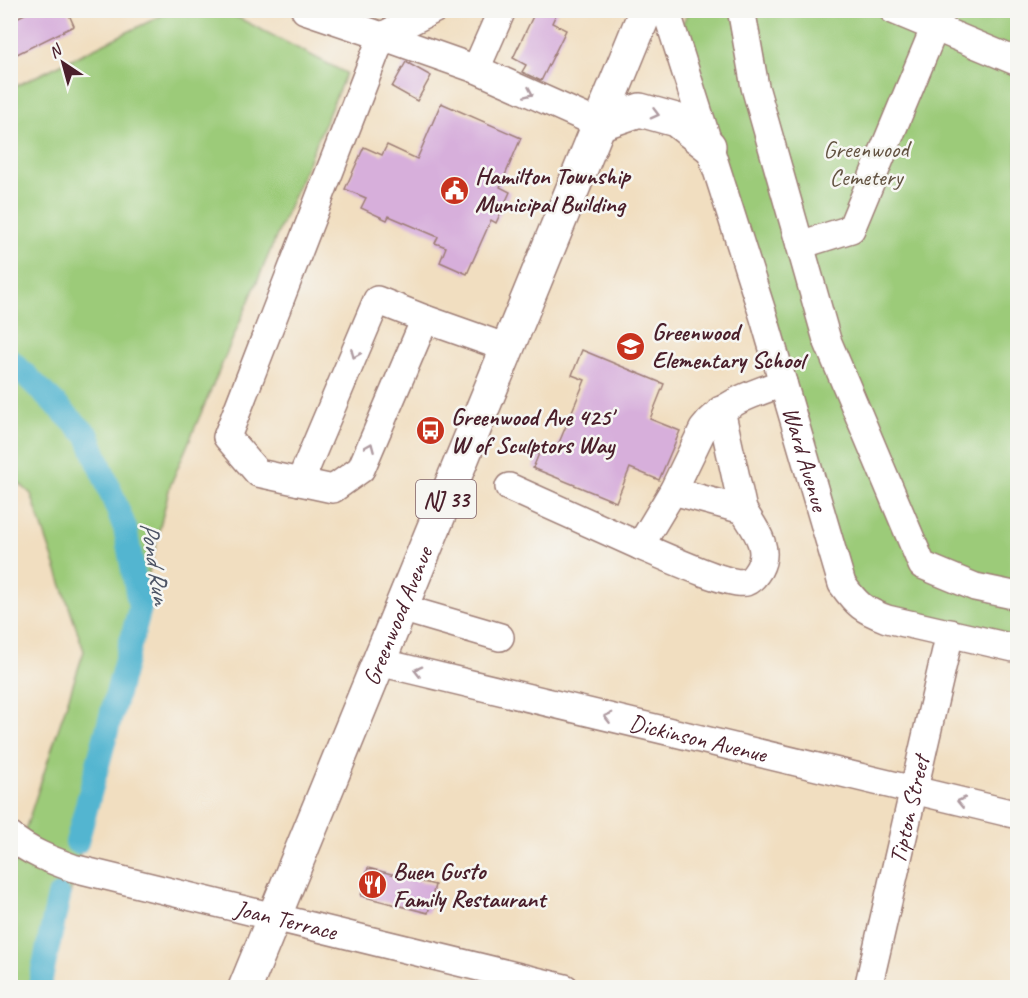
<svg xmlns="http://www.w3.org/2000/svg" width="1028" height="998" viewBox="0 0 1028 998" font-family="Caveat,sans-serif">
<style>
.green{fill:#9ccb79;stroke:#737552;stroke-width:1.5}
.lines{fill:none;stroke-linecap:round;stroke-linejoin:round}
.canal{stroke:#52b5d0;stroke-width:24}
.building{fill:#d7afdb}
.minor-casing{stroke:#9e7e76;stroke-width:30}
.major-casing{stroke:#9e7e76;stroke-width:36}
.minor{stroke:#fff;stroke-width:27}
.major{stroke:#fff;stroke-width:33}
.oneway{stroke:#ae9aa0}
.labels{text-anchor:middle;stroke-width:5;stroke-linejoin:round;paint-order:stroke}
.shield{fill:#f6f6f2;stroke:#7e6067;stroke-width:1.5}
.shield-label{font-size:22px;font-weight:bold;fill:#4a1f2b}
.park-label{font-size:24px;fill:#635342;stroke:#f6f6f2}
.poi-label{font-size:24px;font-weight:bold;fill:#4a1f2b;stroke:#f6f6f2;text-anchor:start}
.street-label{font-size:24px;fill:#4a1f2b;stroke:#f6f6f2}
.water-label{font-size:26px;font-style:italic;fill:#4d5465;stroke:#f6f6f2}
</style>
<rect width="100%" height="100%" fill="#f6f6f2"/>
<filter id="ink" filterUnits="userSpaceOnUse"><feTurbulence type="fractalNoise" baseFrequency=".0167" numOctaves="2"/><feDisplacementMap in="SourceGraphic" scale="12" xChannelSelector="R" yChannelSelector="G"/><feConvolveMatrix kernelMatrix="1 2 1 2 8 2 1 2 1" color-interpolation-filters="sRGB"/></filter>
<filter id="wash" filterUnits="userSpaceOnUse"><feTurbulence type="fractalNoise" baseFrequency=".008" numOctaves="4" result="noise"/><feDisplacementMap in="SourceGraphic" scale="24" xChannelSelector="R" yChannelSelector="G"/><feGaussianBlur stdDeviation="1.35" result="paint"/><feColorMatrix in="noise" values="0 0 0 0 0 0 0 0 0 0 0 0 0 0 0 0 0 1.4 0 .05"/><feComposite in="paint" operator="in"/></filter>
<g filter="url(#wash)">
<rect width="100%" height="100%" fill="#f1dec0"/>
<!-- green -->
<path class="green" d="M173 10 225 11 346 73 170 486 47 988 11 987V873L84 651 31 494 11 476 10 82 14 87Z
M688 11H1017V644L840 600 672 49Z"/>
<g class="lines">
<!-- canal -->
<path class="canal" d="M10 360 88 436 125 528 140 608 77 842
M39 988 59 896"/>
</g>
<g id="blocks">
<!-- building -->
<path class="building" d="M33 10H67L74 26 17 54 10 41V21Z
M536 10H558L552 23 566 30 541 81 522 72 526 65 513 58Z
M406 62 431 76 417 101 392 87Z
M441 103 521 138 500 187 510 192 496 223 491 220 467 274 440 262 446 247 435 243 438 237 389 216 387 220 361 208 366 198 345 189 364 147 382 155 387 145 417 159Z
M582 350 664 384 650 419 680 431 659 480 630 468 616 502 533 468 543 444 556 450 585 380 572 375Z
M368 868 435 885 428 913 361 896Z"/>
</g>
</g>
<g filter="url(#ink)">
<use href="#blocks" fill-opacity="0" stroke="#9e7e76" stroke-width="1.5"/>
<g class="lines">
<defs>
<g id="minor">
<path d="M305 10 382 36 433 10"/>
<path id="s1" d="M666 10 764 318 842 584C857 605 863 610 887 619L1018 649"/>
<path d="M743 10 742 14 755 87 827 340 922 565 975 587 1018 596"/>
<path d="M893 10 1018 62"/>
<path d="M476 69 502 10"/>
<path d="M800 245 851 229 942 10"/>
<path d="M425 319 361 469 333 489 258 473 227 437 382 36 476 69 599 124"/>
<path d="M300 482 377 300 425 319 507 348"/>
<path d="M509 487 640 546 673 491 703 429C722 403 754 393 783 383"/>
<path d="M673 491 743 510 721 410"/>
<path d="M640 546C659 554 730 587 746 582 752 580 756 574 759 569 771 547 754 528 743 510"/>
<path d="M401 608 500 637"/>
<path id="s2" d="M379 662 1018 815"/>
<path id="s3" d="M10 836C29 852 51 860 73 868L565 988"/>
<path id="s4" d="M868 988 950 633"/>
</g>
<g id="major">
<path d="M599 124 640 110 676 120 709 146"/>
<path id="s5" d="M245 988 646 10"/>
</g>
</defs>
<!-- minor casing -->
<use href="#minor" class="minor-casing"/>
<!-- major casing -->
<use href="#major" class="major-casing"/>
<!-- minor -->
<use href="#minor" class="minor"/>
<!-- major -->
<use href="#major" class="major"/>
</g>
<!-- one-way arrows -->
<defs><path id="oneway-chevron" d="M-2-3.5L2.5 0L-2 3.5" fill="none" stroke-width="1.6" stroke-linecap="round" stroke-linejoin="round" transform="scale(1.5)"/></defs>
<g class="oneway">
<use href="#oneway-chevron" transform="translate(529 93) rotate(24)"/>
<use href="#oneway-chevron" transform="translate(655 114) rotate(15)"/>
<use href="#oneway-chevron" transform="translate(355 354) rotate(113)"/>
<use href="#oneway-chevron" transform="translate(370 447) rotate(-67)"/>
<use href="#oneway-chevron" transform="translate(418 671) rotate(-166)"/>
<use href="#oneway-chevron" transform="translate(608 717) rotate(-166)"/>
<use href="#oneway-chevron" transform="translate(961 802) rotate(-167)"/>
</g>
</g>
<!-- icons -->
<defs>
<symbol id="civic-disc" viewBox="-11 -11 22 22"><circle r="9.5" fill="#c8321e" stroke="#f6f6f2"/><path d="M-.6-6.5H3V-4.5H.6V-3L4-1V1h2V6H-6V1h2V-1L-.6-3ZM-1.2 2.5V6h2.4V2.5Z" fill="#fff"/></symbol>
<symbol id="school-disc" viewBox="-11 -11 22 22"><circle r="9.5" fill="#c8321e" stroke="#f6f6f2"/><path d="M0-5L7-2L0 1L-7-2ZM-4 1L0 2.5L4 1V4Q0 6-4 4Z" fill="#fff"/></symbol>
<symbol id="bus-disc" viewBox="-11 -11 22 22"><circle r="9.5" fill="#c8321e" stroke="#f6f6f2"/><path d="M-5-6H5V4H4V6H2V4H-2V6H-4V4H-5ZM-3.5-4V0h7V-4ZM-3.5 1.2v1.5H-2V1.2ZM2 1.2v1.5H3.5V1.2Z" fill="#fff"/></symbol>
<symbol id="restaurant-disc" viewBox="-11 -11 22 22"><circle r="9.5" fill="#c8321e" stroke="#f6f6f2"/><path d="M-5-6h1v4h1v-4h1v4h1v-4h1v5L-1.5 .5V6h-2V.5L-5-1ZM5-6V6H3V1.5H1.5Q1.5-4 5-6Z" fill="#fff"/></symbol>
</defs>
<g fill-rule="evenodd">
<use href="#civic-disc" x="438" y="174" width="33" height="33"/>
<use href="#school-disc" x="614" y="330" width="33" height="33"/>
<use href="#bus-disc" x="414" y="414" width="33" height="33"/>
<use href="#restaurant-disc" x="356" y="868" width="33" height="33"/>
</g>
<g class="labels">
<!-- shield labels -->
<rect class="shield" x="416" y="480" width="60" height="38" rx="4.5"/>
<g class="shield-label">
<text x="446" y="507">NJ 33</text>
</g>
<!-- park labels -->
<g class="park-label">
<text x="866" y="157">Greenwood<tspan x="866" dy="28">Cemetery</tspan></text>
</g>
<!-- poi labels -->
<g class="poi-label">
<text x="475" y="184">Hamilton Township<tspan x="475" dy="28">Municipal Building</tspan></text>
<text x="652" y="340">Greenwood<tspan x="652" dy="28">Elementary School</tspan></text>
<text x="451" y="425">Greenwood Ave 425'<tspan x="451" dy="28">W of Sculptors Way</tspan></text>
<text x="393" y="879">Buen Gusto<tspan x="393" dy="28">Family Restaurant</tspan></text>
</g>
<!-- street labels -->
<g class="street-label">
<text dy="8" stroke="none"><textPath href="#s1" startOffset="470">Ward Avenue</textPath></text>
<text dy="8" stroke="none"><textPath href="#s5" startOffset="402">Greenwood Avenue</textPath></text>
<text dy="8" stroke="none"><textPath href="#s2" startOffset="328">Dickinson Avenue</textPath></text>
<text dy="8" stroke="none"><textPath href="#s4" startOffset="183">Tipton Street</textPath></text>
<text dy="8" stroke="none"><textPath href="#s3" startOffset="290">Joan Terrace</textPath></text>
</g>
<!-- water labels -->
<g class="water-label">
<text transform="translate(156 563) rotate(81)" y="9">Pond Run</text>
</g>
</g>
<!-- margin -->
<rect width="1028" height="998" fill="none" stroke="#f6f6f2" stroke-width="36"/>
<!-- north arrow -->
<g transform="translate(63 63) rotate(324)" stroke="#f6f6f2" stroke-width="4.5" paint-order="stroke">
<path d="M0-4.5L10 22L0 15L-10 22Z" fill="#4a1f2b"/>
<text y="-9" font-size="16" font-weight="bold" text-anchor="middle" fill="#4a1f2b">N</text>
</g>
</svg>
